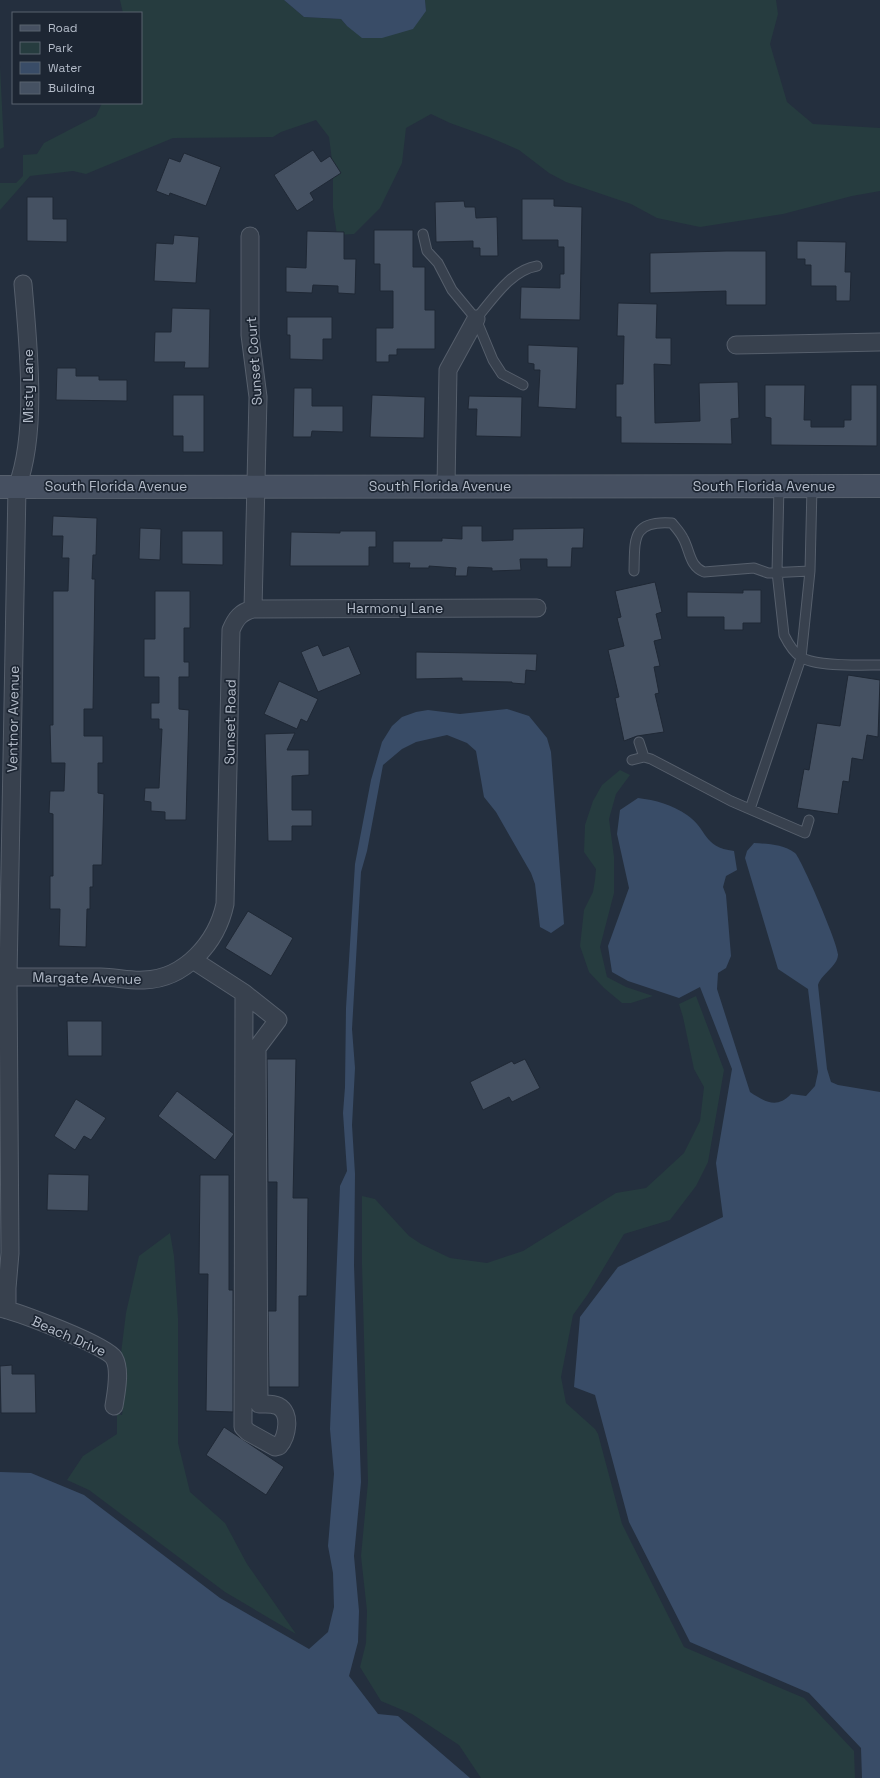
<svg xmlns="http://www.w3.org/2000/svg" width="880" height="1778" viewBox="0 0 880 1778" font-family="'Space Grotesk',sans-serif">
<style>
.green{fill:#263c3f}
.water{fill:#394c67}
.building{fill:#455162;stroke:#1f2835}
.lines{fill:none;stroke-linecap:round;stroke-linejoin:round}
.lane-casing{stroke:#565f6c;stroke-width:11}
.street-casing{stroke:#565f6c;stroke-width:19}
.secondary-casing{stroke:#565f6c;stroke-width:24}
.lane{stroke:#38414e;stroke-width:9}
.street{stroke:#38414e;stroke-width:17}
.secondary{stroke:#465061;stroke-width:22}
.labels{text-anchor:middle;stroke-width:3.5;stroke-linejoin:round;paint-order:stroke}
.street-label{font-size:14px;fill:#b4bcc9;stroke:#1d2633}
</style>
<rect width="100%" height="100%" fill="#242f3e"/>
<!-- green -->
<path class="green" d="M120 0H284L304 17 341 19 347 26 426 11 425 0H776L778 14 770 44 787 102 813 124 880 128V191L852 196 783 214 700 227 657 218 631 204 566 182 549 173 519 150 489 137 450 123 431 114 406 128 402 163 380 208 354 234 337 235 333 208V168L329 137 316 120 281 132 273 137 173 138 86 174 73 171 30 176 0 210V183H16L23 176V155L37 154 44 143 96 116 102 103H141V13H123Z
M0 66 4 147 0 149Z
M620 770 632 776 630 775 616 794 609 819 614 857V893L600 947 607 977 626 987 653 996 631 1003H622L604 988 589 972 580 946 584 910 593 892 595 880 596 869 584 852 585 825 593 801 602 785Z
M696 996 724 1070 708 1162 696 1186 670 1220 624 1234 588 1294 573 1315 561 1377 566 1403 595 1429 598 1434 622 1524 684 1647 804 1698 854 1751 855 1778H481L459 1745 412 1714 381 1701 360 1667 366 1643 367 1611 361 1556 368 1482 362 1265V1196L375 1199 409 1236 421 1244 450 1258 487 1263 523 1251 616 1193 646 1188 684 1153 700 1121 704 1087 694 1069 683 1017 679 1004Z
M170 1233 174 1256 178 1318V1443L190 1492 225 1523 247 1564 296 1634 225 1592 89 1490 67 1480 83 1456 117 1434V1414L122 1415 125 1394V1366L121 1353 126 1313 139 1256Z"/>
<!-- water -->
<path class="water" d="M284 0H425L426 11 413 29 382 38H362L347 26 341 19 304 17Z
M507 709 529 716 547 738 551 752 564 924 551 933 540 927 535 884 531 873 496 812 484 797 476 751 467 743 447 735 416 742 402 749 383 765 367 851 361 872 352 1029 355 1068 352 1125 355 1174 354 1265 361 1482 354 1556 359 1611 358 1642 349 1676 378 1714 398 1716 470 1778H0V1472L31 1473 84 1495 220 1598 309 1649 328 1632 334 1607 333 1573 328 1546 334 1474 330 1429 340 1186 347 1171 343 1113 345 1087 346 1008 355 864 371 780 382 742 392 726 402 717 416 712 428 710 460 714Z
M638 798C655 800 673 805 687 815 708 829 702 847 734 851L737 870 726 876 723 887 726 895 731 956 726 968 718 973 717 989 750 1092C765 1102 777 1109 791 1094L806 1096 815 1086 818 1072 808 989 778 969 745 858 747 851 754 843C768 844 783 844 795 853 801 858 839 946 838 955 837 967 822 973 818 985L827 1069 831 1082 838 1085 880 1092V1778H862L861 1748 809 1693 690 1642 629 1522 595 1395 574 1387 580 1317 618 1267 723 1217 716 1163 732 1069 700 987 679 998 628 981 612 972 608 946 629 888 617 834 620 810Z"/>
<!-- building -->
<path class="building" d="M313 150 321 162 330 156 341 173 310 193 314 200 297 211 274 175Z
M184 153 221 167 206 206 170 193 169 196 156 191 169 158 180 162Z
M27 197H53V219H67V242L27 241Z
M522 199H554V206L582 207 580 320 520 319 521 287 560 288V274H564V247H558V240H522Z
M464 201 465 207H475L476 218 497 217 498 256H480V248H473V241L436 242 435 202Z
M374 230H413V267H425V310H435V349H397V355H389V362H376V328H393V291H380V264H374Z
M307 231 344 232V259H356L355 294 338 293V286L313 285 312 293 286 292V267L306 268Z
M174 235 199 237 196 283 154 281 156 243 173 244Z
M797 241 846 242 845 272H851L850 301H836V286H811V265H805V259H797Z
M726 251H766V305H726V291L650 293V253Z
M618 303 657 304 656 338H671V365L654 364 655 423 700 421 699 383 738 382 739 418 731 419 732 444 621 443V417H616V384H623L624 336H617Z
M172 308 210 309 209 368H184L185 362H154L155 332H171Z
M287 317H332V339H323V360L290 359V335H287Z
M528 345 578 347 576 409 538 407 540 370H534V364L528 363Z
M57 368H76V376H99V380H127V401L56 400Z
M765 385H805L804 420H811V427H844V420H851V385H877V446L771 445V418L765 417Z
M294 388H312V406H343V432L312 431 311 437H293Z
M173 395H204V452H183V436H173Z
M372 395 425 397 424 438 370 437Z
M469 396 522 397 521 437 476 436 477 409H468Z
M53 516 97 518 96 555H93L92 579H95L93 709H84V736H103V763H98V793L104 794 102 865H93V887H90V909H87L86 947 59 946 60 909H50V876H53V814L49 813 50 791H64L65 763H51L50 725H53V591H68L69 558H62L63 536H52Z
M462 526H482V541L513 540V529L584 528 583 548H572L571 567H547V559H520L521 570 492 571V568L468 567 467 576H455L456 568 429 566V568H409L410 563H393V541H442V538L462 539Z
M140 528 161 529 160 560 139 559Z
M182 531H223V565L182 564Z
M340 531H376V547H369V566H290L291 532 340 533Z
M655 582 662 612 656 614 662 639 654 641 660 666 654 667 659 693 655 694 664 732 637 736 624 741 615 698 619 697 608 650 624 646 617 618 621 617 615 591Z
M743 590H761V623H743V630H724V617H687V592L743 593Z
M155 591H190V628H184V662H189V677H179V709L189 710 186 820H165V812L151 811V802L144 801 145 788H159L162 729H159V719H151V703H159V677H144V639H155Z
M318 645 323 656 349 646 361 674 318 692 301 652Z
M416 652 537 654 536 671 526 670 525 684 512 683V682L462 681V678L416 679Z
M848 675 880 680 878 737 867 735 863 760 852 758 849 782 843 781 838 814 797 808 804 769 809 770 817 723 840 726Z
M279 681 318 699 307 722 301 719 297 729 264 714Z
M295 733 287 750H309V775L292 776V810H312V826H292V841H268L265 734Z
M248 911 293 938 271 976 225 948Z
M67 1021H102V1056H68Z
M267 1059H296L293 1198H308L307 1296H299V1387H269L268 1311H276L277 1182H268Z
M525 1059 540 1088 512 1102 509 1097 483 1110 470 1082 512 1061 514 1064Z
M177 1091 234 1134 215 1160 158 1116Z
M76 1099 106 1118 91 1140 84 1136 75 1150 54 1136Z
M48 1174 89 1175 88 1211 47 1210Z
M200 1175H229V1290H233V1412L206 1411 208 1274H199Z
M12 1365V1374H35L36 1413H1L0 1366Z
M224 1427 284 1467 266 1495 206 1455Z"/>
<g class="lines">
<defs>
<path id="lane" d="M423 234 427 251 438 263 452 290 476 319 493 360 502 374 523 385
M476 319C492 300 511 270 537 266
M779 486 777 572 784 635C788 643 794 653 801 657 815 667 862 665 880 665
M634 571C635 540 631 520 672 523 676 528 680 532 683 538 690 550 689 566 704 572L754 568 768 573 810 571
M639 742 644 757
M632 760 644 757 651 759 731 801 805 833 809 820
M750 809 801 658 810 571 812 487"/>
<path id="street" d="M736 345 880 342
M446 486 448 370 476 319
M253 609 537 608
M193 960 244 993 243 1427 248 1432 275 1447 279 1446C287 1437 292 1413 278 1406 272 1403 265 1404 259 1404L257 1048 278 1020 244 993
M0 977C34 977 68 977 101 977 115 977 130 981 144 980 185 979 217 942 225 904L231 630C236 618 241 612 253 609L258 397 250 335V236
M0 1308C18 1312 106 1345 114 1358 121 1370 116 1393 114 1406
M7 1310V1288L10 1253 8 977 17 487C38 432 28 343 23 284"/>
<path id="secondary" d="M0 487 880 486"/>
</defs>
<!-- lane casing -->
<use href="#lane" class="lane-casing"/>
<!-- street casing -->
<use href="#street" class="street-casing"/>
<!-- secondary casing -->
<use href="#secondary" class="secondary-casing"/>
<!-- lane -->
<use href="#lane" class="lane"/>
<!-- street -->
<use href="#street" class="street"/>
<!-- secondary -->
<use href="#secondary" class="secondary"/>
</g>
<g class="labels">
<!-- street labels -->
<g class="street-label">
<text transform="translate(254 361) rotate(-94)" y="5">Sunset Court</text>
<text transform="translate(28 386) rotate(-90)" y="5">Misty Lane</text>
<text x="116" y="491">South Florida Avenue</text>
<text x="440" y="491">South Florida Avenue</text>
<text x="764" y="491">South Florida Avenue</text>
<text x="395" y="613">Harmony Lane</text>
<text transform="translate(13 719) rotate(-89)" y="5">Ventnor Avenue</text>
<text transform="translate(230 722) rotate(-89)" y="5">Sunset Road</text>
<text transform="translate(87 978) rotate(1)" y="5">Margate Avenue</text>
<text transform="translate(69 1336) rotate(24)" y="5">Beach Drive</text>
</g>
</g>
<!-- legend -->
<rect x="12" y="12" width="130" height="92" fill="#1d2633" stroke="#59626f"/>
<rect x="20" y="25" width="20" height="6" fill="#465061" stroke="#59626f"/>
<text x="48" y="32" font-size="12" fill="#b4bcc9">Road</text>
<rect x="20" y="42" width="20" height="12" fill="#263c3f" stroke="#59626f"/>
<text x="48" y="52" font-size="12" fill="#b4bcc9">Park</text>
<rect x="20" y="62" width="20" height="12" fill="#394c67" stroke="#59626f"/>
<text x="48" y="72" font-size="12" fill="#b4bcc9">Water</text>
<rect x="20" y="82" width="20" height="12" fill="#455162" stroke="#59626f"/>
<text x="48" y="92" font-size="12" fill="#b4bcc9">Building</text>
</svg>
